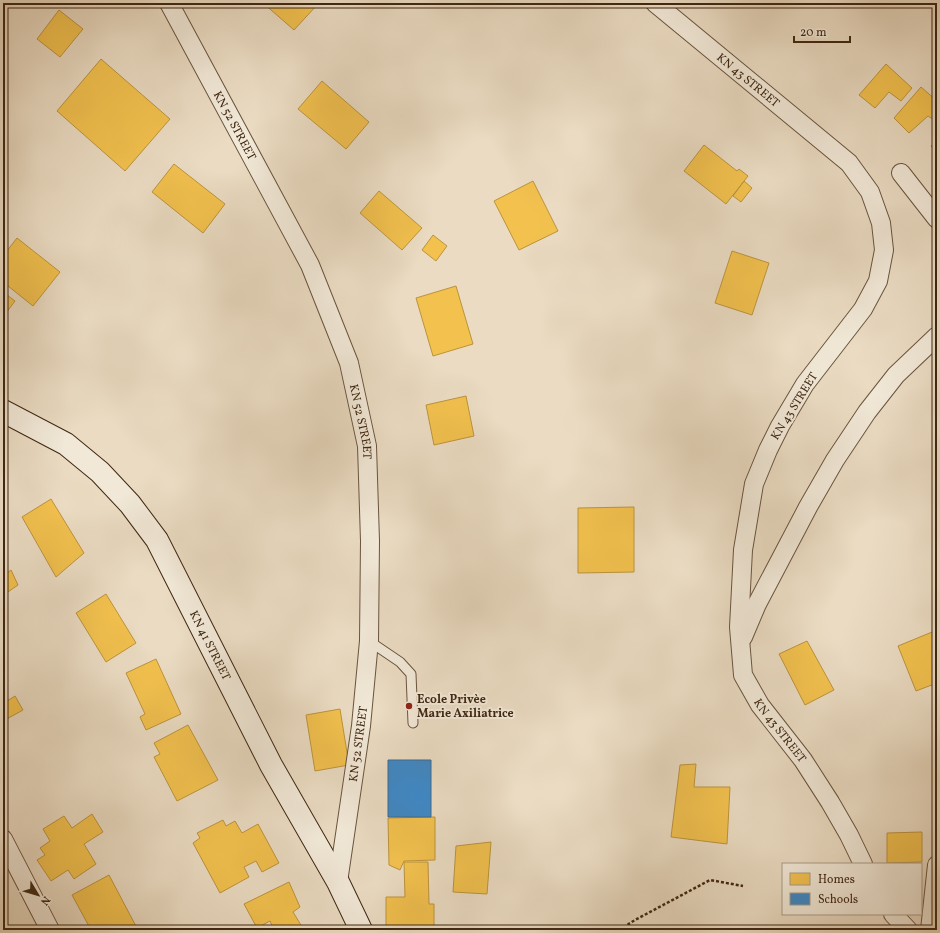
<svg xmlns="http://www.w3.org/2000/svg" width="940" height="933" viewBox="0 0 940 933" font-family="Vollkorn,serif">
<style>
.homes{fill:#f2c14e;stroke:#bc933c}
.schools{fill:#3f88c5;stroke:#3f6b8f}
.lines{fill:none;stroke-linecap:round;stroke-linejoin:round}
.lane-casing{stroke:#6a543e;stroke-width:11}
.street-casing{stroke:#6a543e;stroke-width:20}
.secondary-casing{stroke:#3f2712;stroke-width:24}
.path{stroke:#3f2712;stroke-width:2.5;stroke-dasharray:3 2;stroke-linecap:butt}
.lane{stroke:#f1e8d7;stroke-width:9}
.street{stroke:#f1e8d7;stroke-width:18}
.secondary{stroke:#f1e8d7;stroke-width:22}
.poi-dot{fill:#8f2418;stroke:#f1e8d7;stroke-width:1.5}
.labels{text-anchor:middle;stroke-width:4;stroke-linejoin:round;paint-order:stroke}
.street-label{font-size:12px;fill:#3f2712;stroke:#f1e8d7}
.poi-label{font-size:12px;font-weight:bold;fill:#3f2712;stroke:#f1e8d7;text-anchor:start}
</style>
<rect width="100%" height="100%" fill="#eadbc2"/>
<filter id="stains"><feTurbulence type="fractalNoise" baseFrequency=".005" numOctaves="4"/><feColorMatrix values="0 0 0 0 .2 0 0 0 0 .09 0 0 0 0 .02 0 0 0 .5 -.17"/></filter>
<radialGradient id="worn" r=".72"><stop offset=".6" stop-color="#630" stop-opacity="0"/><stop offset="1" stop-color="#630" stop-opacity=".3"/></radialGradient>
<!-- homes -->
<path class="homes" d="M263 3H314L317 5 294 30Z
M59 10 83 29 60 57 37 39Z
M101 59 170 119 125 171 57 111Z
M886 64 912 88 901 101 889 92 875 108 859 95Z
M322 81 369 122 346 149 298 109Z
M921 87 937 101V122L928 116 909 133 894 118Z
M937 140V153L931 146Z
M704 145 737 171 739 169 748 176 726 204 684 171Z
M174 164 225 204 203 233 152 192Z
M533 181 558 231 519 250 494 201Z
M744 181 752 188 741 202 733 196Z
M379 191 422 228 402 250 360 213Z
M433 235 447 246 436 261 422 250Z
M17 238 60 272 33 306 3 282V256Z
M732 251 769 263 752 315 715 303Z
M456 286 473 344 433 356 416 298Z
M3 292 15 301 3 317Z
M466 396 474 436 434 445 426 405Z
M51 499 84 553 56 577 22 517Z
M634 507V572L578 573V508Z
M11 570 18 585 5 594 3 588V576Z
M106 594 136 643 106 662 76 613Z
M937 630V683L916 691 898 646Z
M807 641 834 690 805 705 779 654Z
M156 659 181 714 146 730 140 717 145 714 126 673Z
M3 672 8 681 3 684Z
M3 694 7 701 15 696 23 710 3 721Z
M340 709 349 765 315 771 306 715Z
M188 725 218 780 177 801 154 757 160 754 154 743Z
M696 764 694 787H730L727 844 671 837 680 765Z
M92 814 103 832 84 844 96 864 74 879 68 870 51 881 37 860 45 855 40 848 50 841 43 829 64 816 72 828Z
M435 817V860L404 861 400 870 389 865 388 818Z
M223 820 226 826 235 821 242 833 258 824 279 863 262 872 256 861 244 867 249 877 220 893 193 843 200 838 197 833Z
M922 832V862L887 863V833Z
M491 842 487 894 453 892 456 846Z
M404 862H428L429 904H434V930H386V897H405Z
M109 875 138 930H91L72 895Z
M289 882 300 907 293 912 304 930H274L270 921 257 928 244 904Z"/>
<!-- schools -->
<path class="schools" d="M388 760H431V817H388Z"/>
<g class="lines">
<defs>
<path id="lane" d="M369 641 400 662 411 674 413 723"/>
<g id="street">
<path id="s1" d="M169 3 310 265 349 363 367 446 370 541 369 641 361 726 338 882"/>
<path id="s2" d="M655 3 849 163 870 192 881 223 884 250 878 281 863 309 805 384 780 426 768 450 754 484 743 550 739 627 743 675 760 705 803 760 830 802 849 835 863 864"/>
<path d="M901 173 937 219"/>
<path d="M743 637 757 604 808 507 835 460 867 412 896 375 937 336"/>
<path d="M3 839 50 930"/>
<path d="M893 914 908 930"/>
<path d="M930 930 937 865"/>
</g>
<g id="secondary">
<path id="s3" d="M3 411 66 444 100 472 130 504 157 540 271 765 338 882 361 930"/>
</g>
</defs>
<!-- lane casing -->
<use href="#lane" class="lane-casing"/>
<!-- street casing -->
<use href="#street" class="street-casing"/>
<!-- secondary casing -->
<use href="#secondary" class="secondary-casing"/>
<!-- path -->
<path class="path" d="M619 930 635 920 710 880 743 886"/>
<!-- lane -->
<use href="#lane" class="lane"/>
<!-- street -->
<use href="#street" class="street"/>
<!-- secondary -->
<use href="#secondary" class="secondary"/>
</g>
<!-- markers -->
<circle class="poi-dot" cx="409" cy="706" r="4"/>
<g class="labels">
<!-- street labels -->
<g class="street-label">
<text dy="4" stroke="none"><textPath href="#s2" startOffset="121">KN 43 STREET</textPath></text>
<text dy="4" stroke="none"><textPath href="#s1" startOffset="139">KN 52 STREET</textPath></text>
<text transform="translate(794 406) rotate(-58)" y="4">KN 43 STREET</text>
<text dy="4" stroke="none"><textPath href="#s1" startOffset="463">KN 52 STREET</textPath></text>
<text dy="4" stroke="none"><textPath href="#s3" startOffset="322">KN 41 STREET</textPath></text>
<text dy="4" stroke="none"><textPath href="#s2" startOffset="877">KN 43 STREET</textPath></text>
<text transform="translate(358 744) rotate(-82)" y="4">KN 52 STREET</text>
</g>
<!-- poi labels -->
<g class="poi-label">
<text x="417" y="703">Ecole Privèe<tspan x="417" dy="14">Marie Axiliatrice</tspan></text>
</g>
</g>
<!-- margin -->
<rect width="940" height="933" fill="none" stroke="#eadbc2" stroke-width="16"/>
<rect x="4" y="4" width="932" height="925" fill="none" stroke="#3f2712" stroke-width="2"/>
<rect x="8" y="8" width="924" height="917" fill="none" stroke="#3f2712"/>
<!-- legend -->
<rect x="782" y="863" width="140" height="52" fill="#f1e8d7" stroke="#aa9b88"/>
<rect x="790" y="873" width="20" height="12" fill="#f2c14e" stroke="#aa9b88"/>
<text x="818" y="883" font-size="12" fill="#3f2712">Homes</text>
<rect x="790" y="893" width="20" height="12" fill="#3f88c5" stroke="#aa9b88"/>
<text x="818" y="903" font-size="12" fill="#3f2712">Schools</text>
<!-- north arrow -->
<g transform="translate(38 895) rotate(128)" stroke="#f1e8d7" stroke-width="3" paint-order="stroke">
<path d="M0-3L7 15L0 10L-7 15Z" fill="#3f2712"/>
<text y="-6" font-size="11" font-weight="bold" text-anchor="middle" fill="#3f2712">N</text>
</g>
<!-- scale -->
<path d="M794 36v6h56v-6" fill="none" stroke="#3f2712" stroke-width="2"/>
<text x="800" y="36" font-size="12" fill="#3f2712" stroke="#f1e8d7" stroke-width="3" paint-order="stroke">20 m</text>
<rect width="100%" height="100%" filter="url(#stains)"/>
<rect width="100%" height="100%" fill="url(#worn)"/>
</svg>
